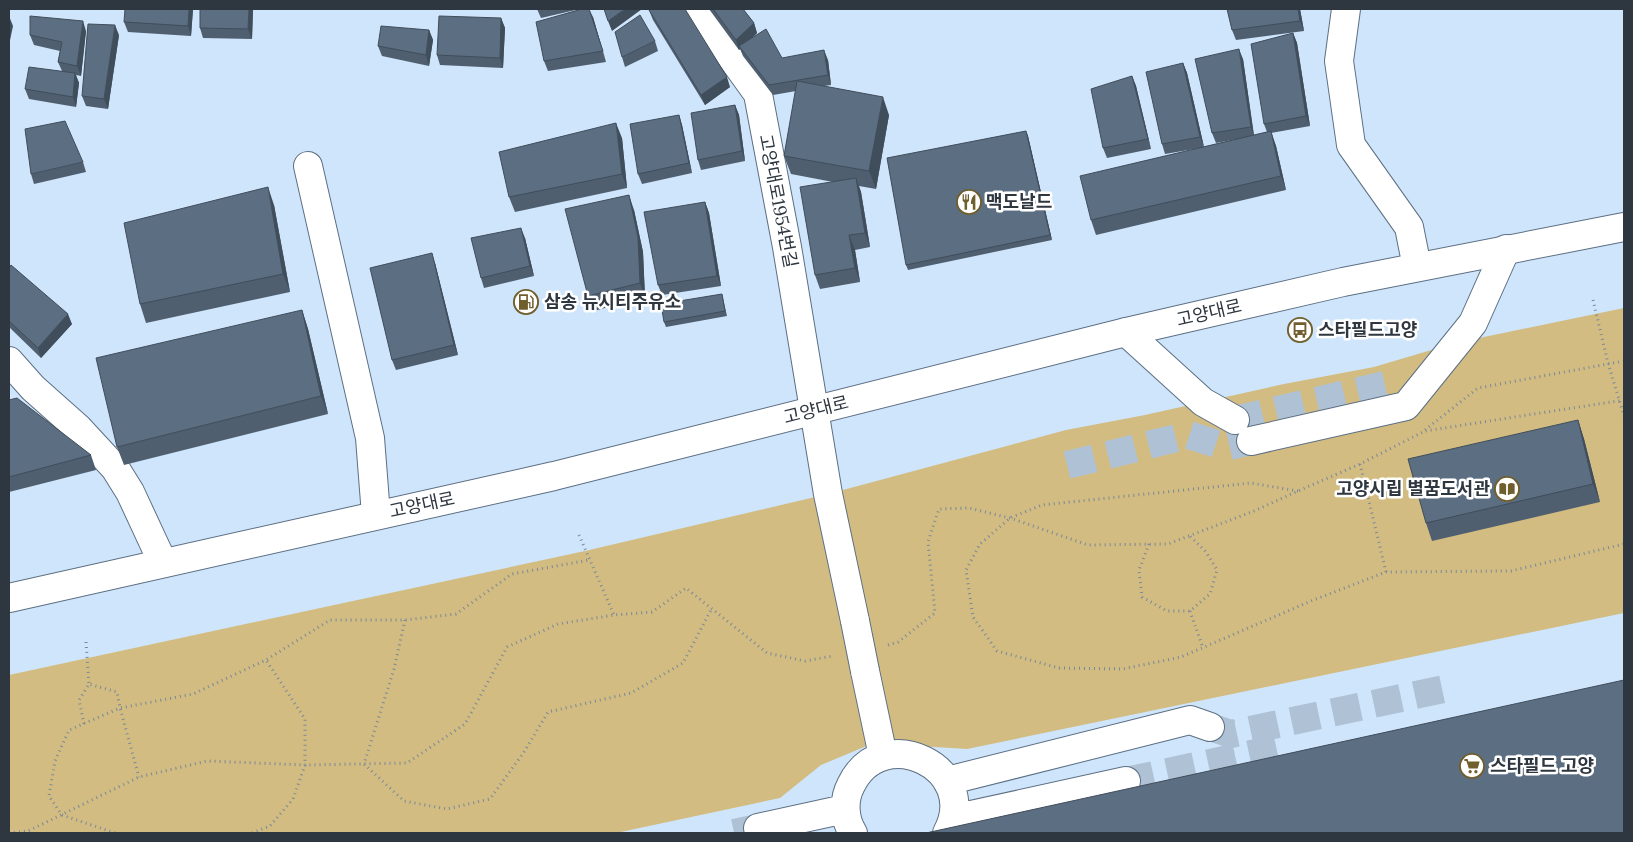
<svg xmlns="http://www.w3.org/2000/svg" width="1633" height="842" viewBox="0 0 1633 842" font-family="Lora,'Noto Sans KR',serif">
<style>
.green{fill:#d2bc81}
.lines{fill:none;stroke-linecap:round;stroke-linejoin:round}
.minor-tunnel{stroke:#afc2d5;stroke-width:28;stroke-dasharray:28 14;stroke-linecap:butt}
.minor-casing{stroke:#5c6f83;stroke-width:30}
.major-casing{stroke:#5c6f83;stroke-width:30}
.path{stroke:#7a8998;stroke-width:3;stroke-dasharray:1 4;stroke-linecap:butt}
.minor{stroke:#fff;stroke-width:28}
.major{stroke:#fff;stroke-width:28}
.minor-bridge-casing{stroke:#5c6f83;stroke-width:30;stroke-linecap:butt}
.minor-bridge{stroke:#fff;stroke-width:28}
.wall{fill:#4f5f70}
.shaded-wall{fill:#404d5b}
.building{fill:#5c6e82;stroke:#404d5b}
.labels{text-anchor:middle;stroke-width:5;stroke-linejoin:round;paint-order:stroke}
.street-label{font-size:18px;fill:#2e363f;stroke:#fff}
.poi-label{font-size:18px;font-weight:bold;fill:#2e363f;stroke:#fff;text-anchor:start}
</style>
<rect width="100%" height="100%" fill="#cfe5fb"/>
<!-- green -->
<path class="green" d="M1624 308V613L967 749 919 746 881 740 821 765 780 798 616 833H9V675L585 551 828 494 1066 430 1145 415 1284 384 1374 367 1455 343Z"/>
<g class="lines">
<!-- minor-tunnel -->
<path class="minor-tunnel" d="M1235 420 1393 383
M1067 465 1189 435 1226 447 1251 441
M1210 727 1231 734 1444 689
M1126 781 1284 747
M734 833 758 828"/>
<defs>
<path id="minor" d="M697 9 758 94 787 247 828 494 855 621
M1346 9 1339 61 1351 145 1409 227 1417 267
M308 166 370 438 376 515
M1126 332 1203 402 1235 420
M9 361 33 388 78 428 115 468 130 492 163 563
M1251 441 1406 406 1473 323 1506 249
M865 671 883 756
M947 781 1190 720 1210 727
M953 819 1126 781
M758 828 845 809
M853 833C844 819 843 800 851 785 882 720 982 768 947 833"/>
<path id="major" d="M9 598 554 476 1126 332 1343 282 1624 227"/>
</defs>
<!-- minor casing -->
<use href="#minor" class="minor-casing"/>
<!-- major casing -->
<use href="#major" class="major-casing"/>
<!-- path -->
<path class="path" d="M1593 300 1608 363 1624 416
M1425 430 1478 388 1624 361
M1360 464 1386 572
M1298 491 1251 483 1042 505 1010 518 980 544 966 570 973 617 997 651 1059 668 1123 669 1181 657 1311 601 1386 572 1511 571 1624 544
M579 535 614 615
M1149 544 1139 570 1142 597 1167 611H1190L1210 594 1217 570 1206 552 1189 535
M1190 611 1203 648
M405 620 394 669 364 764 404 801 447 809 490 799 524 752 548 712 631 693 683 663 712 608
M86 642 89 684
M888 645 898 642 935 613 928 542 939 509 969 508 1010 518 1088 545 1168 544 1254 511 1298 491 1360 464 1425 431 1624 400
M84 724 79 700 89 684 117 692 120 708 139 777
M9 833 28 831 139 777 207 761 305 765 407 763 465 724 507 647 558 624 614 615 652 612 686 588 767 653 805 661 833 656
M115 833 62 815 49 796 55 761 69 730 120 708 193 694 266 660 330 620H405L456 614 512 574 589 560
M252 833 270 826 293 799 305 765V719L266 660"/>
<!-- minor -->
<use href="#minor" class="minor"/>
<!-- major -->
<use href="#major" class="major"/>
<defs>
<path id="minor-bridge" d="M855 621 865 671"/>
</defs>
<!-- minor-bridge casing -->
<use href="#minor-bridge" class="minor-bridge-casing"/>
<!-- minor-bridge -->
<use href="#minor-bridge" class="minor-bridge"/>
</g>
<!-- wall -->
<path class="wall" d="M193 9 191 36 128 32 124 22Z
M200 9H253L252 39 203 38 200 28Z
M537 9H580L541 18Z
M709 9H743L754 23 757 33 753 37 782 58 828 60 831 85 824 86 889 115 876 189 859 186 861 192 870 247 855 250 860 282 820 289 815 275 833 182 791 174 784 156 796 91 773 95 743 56 740 49 739 50Z
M1227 9H1300L1304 31 1236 40 1232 30Z
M649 10 730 87 705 105 653 20Z
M593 17 606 62 548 71 544 61Z
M501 18 505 28 503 68 440 65 437 55Z
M429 30 433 40 429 66 382 56 378 46Z
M86 31 81 76 76 75 79 83 76 107 29 99 25 89 62 71 58 62 60 51 34 45 30 35Z
M1293 33 1297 43 1310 126 1271 133 1276 146 1286 190 1096 235 1091 220 1200 148 1165 154 1162 144 1183 63 1187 73 1204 147 1237 139 1216 143 1212 133 1243 59 1254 135 1267 132 1264 124Z
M119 35 108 109 86 106 82 96Z
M655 41 658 51 625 67 622 57Z
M1132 76 1136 86 1151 149 1107 158 1103 148Z
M735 105 739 115 745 161 701 170 698 160Z
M679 115 682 125 692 173 642 184 638 174Z
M1026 131 1028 136 1052 240 908 270 906 265Z
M622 138 627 188 515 212 509 197Z
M83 162 86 172 34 184 31 174Z
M705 202 709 213 721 286 662 295 658 285Z
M274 205 290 292 146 323 140 304Z
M634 210 643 252 645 297 594 311 588 296Z
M525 238 534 276 484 288 481 278Z
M435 263 458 355 396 370 392 360Z
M9 268 72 324 41 358 9 327Z
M722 294 727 316 666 327 664 322Z
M302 310 308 329 328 414 124 465 117 447Z
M9 400 91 455 96 470 9 492Z
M1578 420 1584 439 1600 502 1432 541 1426 523Z"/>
<!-- shaded-wall -->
<path class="shaded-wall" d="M189 9H193L191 36 188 26Z
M249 9H253L252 39 248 29Z
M589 9 593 17 606 62 603 51Z
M625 9H642L612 31 608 21Z
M1298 9H1300L1304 31 1300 21Z
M9 16 13 26 9 45Z
M501 18 505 28 503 68 500 58Z
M83 21 86 31 81 76 77 66Z
M754 23 757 33 741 48 739 46 740 49 739 50 736 40Z
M115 25 119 35 108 109 104 99Z
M429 30 433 40 429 66 426 55Z
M1293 33 1297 43 1310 126 1306 116Z
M1239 49 1243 59 1254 137 1251 127Z
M824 50 828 60 831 85 828 75Z
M1183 63 1187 73 1204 147 1200 137Z
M75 73 79 83 76 107 73 97Z
M1132 76 1136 86 1151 149 1148 139Z
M727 77 730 87 705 105 701 95Z
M883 97 889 115 876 189 869 171Z
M735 105 739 115 745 161 742 151Z
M679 115 682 125 692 173 689 163Z
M616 123 622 138 627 188 622 174Z
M1026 131 1028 136 1052 240 1050 235Z
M1271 131 1276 146 1286 190 1281 176Z
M856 178 861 192 870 247 865 233Z
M268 187 274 205 290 292 283 274Z
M629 195 634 210 643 252 645 297 640 283Z
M705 202 709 213 721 286 717 276Z
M521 228 525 238 534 276 530 266Z
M849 235 855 250 860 282 855 268Z
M432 253 435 263 458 355 454 345Z
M302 310 308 329 328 414 321 396Z
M68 314 72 324 41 358 38 348Z
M1578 420 1584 439 1600 502 1593 484Z"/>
<!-- building -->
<path class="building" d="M125 9H189L188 26 124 22Z
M200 9H249L248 29 200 28Z
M582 9H589L603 51 544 61 536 22Z
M604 9H625L608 21Z
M650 9H685L727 77 701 95 649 10Z
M713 9H743L754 23 736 40Z
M1227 9H1298L1300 21 1232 30Z
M640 15 655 41 622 57 615 32Z
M30 16 83 21 77 66 58 62 62 42 30 35Z
M439 16 501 18 500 58 437 55Z
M88 24 115 25 104 99 82 96Z
M381 26 429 30 426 55 378 46Z
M766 29 782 58 824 50 828 75 769 85 739 46Z
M1293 33 1306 116 1264 124 1251 44Z
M1239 49 1251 127 1212 133 1195 59Z
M1183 63 1200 137 1162 144 1146 72Z
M29 67 75 73 73 97 25 89Z
M1132 76 1148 139 1103 148 1091 89Z
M797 81 883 97 869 171 784 156Z
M735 105 742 151 698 160 691 113Z
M679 115 689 163 638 174 630 124Z
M65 121 83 162 31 174 25 129Z
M616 123 622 174 509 197 499 152Z
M1026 131 1050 235 906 265 887 158Z
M1271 131 1281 176 1091 220 1080 176Z
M856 178 865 233 849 235 855 268 815 275 800 187Z
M268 187 283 274 140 304 124 223Z
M629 195 638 237 640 283 588 296 565 209Z
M705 202 717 276 658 285 644 212Z
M521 228 530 266 481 278 471 238Z
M432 253 454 345 392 360 370 268Z
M11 265 68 314 38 348 9 321V268Z
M722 294 725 311 664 322 661 304Z
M302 310 321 396 117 447 96 358Z
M17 398 91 455 9 477V400Z
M1578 420 1593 484 1426 523 1408 459Z
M1624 680V833H926Z"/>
<!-- icons -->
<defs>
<symbol id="restaurant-ring" viewBox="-11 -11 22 22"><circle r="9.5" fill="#fff" stroke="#705e2c" stroke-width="1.5"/><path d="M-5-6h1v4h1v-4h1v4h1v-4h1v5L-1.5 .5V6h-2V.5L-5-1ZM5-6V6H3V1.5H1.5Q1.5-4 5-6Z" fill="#705e2c"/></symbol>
<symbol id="fuel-ring" viewBox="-11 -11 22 22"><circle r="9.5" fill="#fff" stroke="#705e2c" stroke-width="1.5"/><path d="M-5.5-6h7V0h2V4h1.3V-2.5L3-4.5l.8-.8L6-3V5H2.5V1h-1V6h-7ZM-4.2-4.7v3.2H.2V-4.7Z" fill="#705e2c"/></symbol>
<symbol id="bus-ring" viewBox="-11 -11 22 22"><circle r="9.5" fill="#fff" stroke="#705e2c" stroke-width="1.5"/><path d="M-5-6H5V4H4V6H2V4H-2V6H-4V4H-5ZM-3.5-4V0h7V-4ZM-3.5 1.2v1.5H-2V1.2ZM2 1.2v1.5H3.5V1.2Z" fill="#705e2c"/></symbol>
<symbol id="library-ring" viewBox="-11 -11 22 22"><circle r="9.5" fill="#fff" stroke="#705e2c" stroke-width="1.5"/><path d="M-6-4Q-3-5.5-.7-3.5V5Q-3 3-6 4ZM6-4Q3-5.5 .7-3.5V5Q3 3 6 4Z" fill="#705e2c"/></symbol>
<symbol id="supermarket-ring" viewBox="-11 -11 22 22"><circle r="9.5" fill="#fff" stroke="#705e2c" stroke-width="1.5"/><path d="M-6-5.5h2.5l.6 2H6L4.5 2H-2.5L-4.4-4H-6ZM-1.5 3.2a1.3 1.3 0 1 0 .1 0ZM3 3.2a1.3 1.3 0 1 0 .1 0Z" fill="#705e2c"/></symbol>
</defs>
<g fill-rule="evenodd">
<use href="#restaurant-ring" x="955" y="188" width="28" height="28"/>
<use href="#fuel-ring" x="512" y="288" width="28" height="28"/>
<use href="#bus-ring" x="1286" y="316" width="28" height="28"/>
<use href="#library-ring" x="1493" y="475" width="28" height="28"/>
<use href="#supermarket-ring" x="1458" y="752" width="28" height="28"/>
</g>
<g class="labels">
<!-- street labels -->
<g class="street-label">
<text transform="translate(778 201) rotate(79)" y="6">고양대로1954번길</text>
<text transform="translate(1209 313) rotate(-13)" y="6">고양대로</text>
<text transform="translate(816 410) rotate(-14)" y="6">고양대로</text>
<text transform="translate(422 505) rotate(-12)" y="6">고양대로</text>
</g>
<!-- poi labels -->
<g class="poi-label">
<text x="986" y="208">맥도날드</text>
<text x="544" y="308">삼송 뉴시티주유소</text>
<text x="1318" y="336">스타필드고양</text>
<text x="1490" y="495" text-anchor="end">고양시립 별꿈도서관</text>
<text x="1490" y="772">스타필드 고양</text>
</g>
</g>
<!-- border -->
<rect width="1633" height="842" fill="none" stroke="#2e363f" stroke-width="20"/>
</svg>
